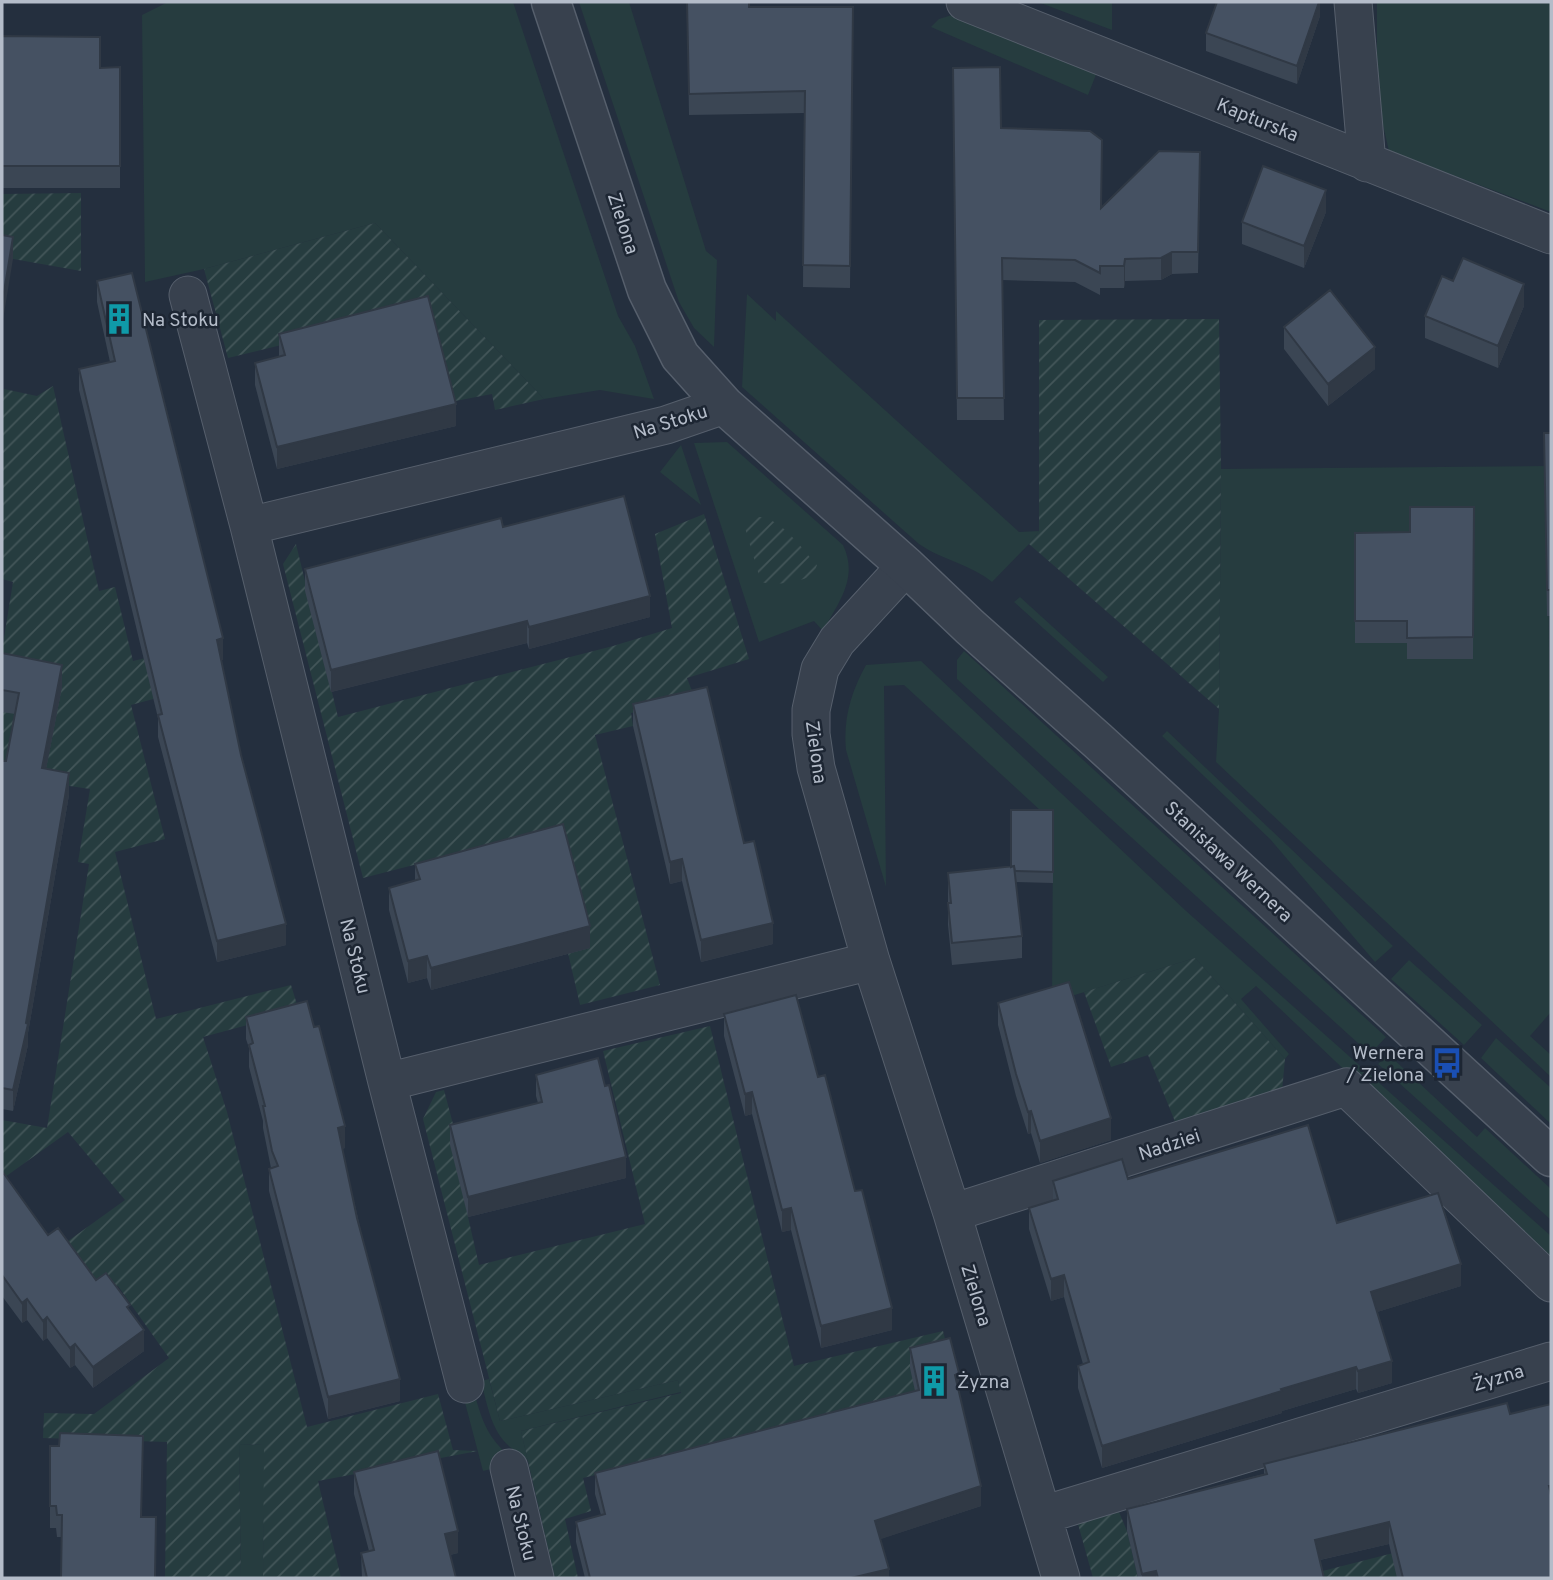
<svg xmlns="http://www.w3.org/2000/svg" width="1553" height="1580" viewBox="0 0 1553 1580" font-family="Overpass,sans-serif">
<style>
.grass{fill:#263c3f}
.garden{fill:url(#garden-furrows)}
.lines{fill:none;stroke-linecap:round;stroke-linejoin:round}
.minor-casing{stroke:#565f6c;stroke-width:39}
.tertiary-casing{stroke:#565f6c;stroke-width:41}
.minor{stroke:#38414e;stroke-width:37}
.tertiary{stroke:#38414e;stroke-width:38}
.wall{fill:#3b4654}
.shaded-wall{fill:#303945}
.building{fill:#455162;stroke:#303945;stroke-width:2}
.labels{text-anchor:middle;stroke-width:5;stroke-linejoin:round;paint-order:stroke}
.street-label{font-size:19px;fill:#b4bcc9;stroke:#1d2633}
.poi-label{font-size:19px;fill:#b4bcc9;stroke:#1d2633;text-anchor:start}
</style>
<defs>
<pattern id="garden-furrows" width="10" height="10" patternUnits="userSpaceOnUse" patternTransform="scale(1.75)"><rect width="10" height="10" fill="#263c3f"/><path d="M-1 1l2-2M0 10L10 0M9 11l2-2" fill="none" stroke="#435659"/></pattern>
</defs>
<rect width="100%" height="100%" fill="#242f3e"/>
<!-- grass -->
<path class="grass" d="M168 2H513L618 316 635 346 654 399 600 390 544 399 375 223 204 269 145 282 142 15Z
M579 2H629L706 251 717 260 714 347 694 328 679 302Z
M1038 2H1112V30Z
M1377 2H1551V212L1389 151 1377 99Z
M952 15 1097 72 1088 95 931 27 939 19Z
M747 294 776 321V311L1019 532 1039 531 1029 544 992 582C970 564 942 560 919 544L742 387Z
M727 442 843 545C859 578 838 603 823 631L814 621 759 642 694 443Z
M681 445 701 505 660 472Z
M1548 466 1551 1012 1530 1036 1551 1055V1077L1216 762 1219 709 1221 469Z
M1020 597 1108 677 1103 682 1014 602Z
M964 651 1386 1037 1370 1054 957 679V660Z
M921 661 1185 910 1551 1236V1266L1256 986 1241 999 1289 1054 1285 1059 1195 958 1052 1002 1053 822 904 685 884 686 886 887 846 750C843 719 851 692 866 665Z
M1167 731 1393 946 1375 962 1270 839 1162 736Z
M1409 960 1482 1025 1464 1045 1391 979Z
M1496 1038 1551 1088V1124L1481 1058Z
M1388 1054 1477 1137 1485 1128 1551 1189V1220L1378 1064Z
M489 1379 500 1421 678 1380 681 1392 521 1431 528 1461C522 1455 516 1452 510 1447 491 1431 487 1404 481 1381Z
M474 1392C484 1428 489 1438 516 1463L483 1471 463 1395Z
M239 1444 265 1445 263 1578H241Z"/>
<!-- garden -->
<path class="garden" d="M81 193V271L2 257V194Z
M375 223 544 399 495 410 492 394 450 402 424 310 228 358 204 269Z
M1219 319 1221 469 1219 709 1029 544 1039 531V320Z
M53 386 99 591 115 587 133 661 206 644 217 682 131 705 165 839 115 852 156 1019 291 985 299 1011 203 1037 227 1112 307 1427 438 1394 453 1450 478 1451 318 1481 341 1578H263L264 1445 239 1444 241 1578H165L167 1442 43 1438 44 1413 94 1414 169 1358 118 1286 106 1294 68 1241 125 1200 68 1132 5 1177 2 1171V1120L47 1128 89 864 78 862 90 789 2 776V650L13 582 2 579V403L4 389 37 396Z
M704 514 749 659 687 678 695 699 631 713 633 726 595 735 660 985 580 1005 568 953 558 828 363 878 283 564 296 544 338 717 613 646 672 628 655 534Z
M760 517C782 519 802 549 817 565L813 576C795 582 780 586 761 582L745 528 752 518Z
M1195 958 1285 1059 1282 1091 1176 1124 1148 1055 1111 1067 1084 992Z
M710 1026 794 1366 943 1331 950 1359 916 1396 583 1478 591 1511 565 1519 578 1578H555L521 1431 681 1393 678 1380 500 1421 423 1119 436 1092 444 1090 458 1143 468 1217 479 1265 645 1224 603 1051Z
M1119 1512 1127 1531 1138 1578H1093L1078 1524Z
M1551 1513 1441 1578H1295Z"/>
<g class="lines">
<defs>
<path id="minor" d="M965 2 1551 235
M1353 2 1367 163
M188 295 249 526 387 1082 465 1384
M249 526 666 425 724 405
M906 566 837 641 820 669 811 710V734L816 768 871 961 952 1213 1061 1578
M387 1082 871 961
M952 1213 1346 1087 1551 1283
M509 1468 535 1578
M1043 1515 1551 1361"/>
<path id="tertiary" d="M551 2 647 290 680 356 724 405 906 566 970 627 1098 741 1551 1157"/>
</defs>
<!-- minor casing -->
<use href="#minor" class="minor-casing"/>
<!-- tertiary casing -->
<use href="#tertiary" class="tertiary-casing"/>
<!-- minor -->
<use href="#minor" class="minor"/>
<!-- tertiary -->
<use href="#tertiary" class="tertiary"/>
</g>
<!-- wall -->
<path class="wall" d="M687 2 749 7H853L850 288 803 287 804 113 689 115Z
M1320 2V16L1297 84 1206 51V33Z
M2 36 100 68 120 67V188H2Z
M953 68 1001 128 1102 208 1200 174 1198 273 1172 274 1161 280 1125 281 1124 288H1100V295L1075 282 1002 280 1004 420H957Z
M1326 212 1304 268 1242 244V222Z
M97 281 223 660H221L241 755 286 945 217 962 158 737V718L79 390V369L110 362 97 302Z
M1524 306 1498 368 1425 338V316Z
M1284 327 1375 369 1328 406 1284 349Z
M279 334 456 426 277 469 255 385V363L279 357Z
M1544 433H1551V616H1547Z
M1474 507 1473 659H1407V643H1355V533L1410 532Z
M503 527 650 617 529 649 527 643 331 692 305 591V569Z
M2 653 62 687 46 769 69 795 28 1033V1045L13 1111 2 1109V761H6L15 714 2 712Z
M633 704 744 843 773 944 701 962 682 881 670 884 633 726Z
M1053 810V883L1016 882 1022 936V958L952 965 948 925V873L1011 867Z
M415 864 590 948 431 990 427 978 408 983 389 910V888L415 881Z
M998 1003 1111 1140 1040 1163 1031 1133 1028 1134 1016 1096 998 1025Z
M724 1014 818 1077 855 1191 892 1330 821 1348 791 1230 782 1232 752 1114 745 1116 724 1036Z
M246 1017 345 1148 342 1149 400 1401 328 1419 269 1191V1169L271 1168 263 1128V1121L249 1067V1048L246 1039Z
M536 1075 626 1178 468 1217 450 1145V1125L538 1103 536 1096Z
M2 1171 48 1235 130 1310 144 1351 93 1388 75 1365 70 1368 47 1338 43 1341 27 1320 22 1323 2 1296Z
M1128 1179 1337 1223 1461 1286 1377 1312 1392 1383 1358 1393 1356 1389 1282 1411V1413L1102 1468 1078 1388V1366L1083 1364 1064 1297 1051 1301 1029 1229V1208L1053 1200V1181Z
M910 1348 959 1390 981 1506 880 1539 889 1578H585L576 1542V1522L601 1515 595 1494V1473L915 1391 910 1368Z
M143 1436 61 1537H57L56 1528H50V1446H59Z
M1264 1464 1551 1578H1397L1389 1544 1320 1560 1324 1578H1138L1127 1531V1509L1264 1474Z
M354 1472 458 1553 450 1555 456 1578H362L361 1553 369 1551 354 1494Z"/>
<!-- shaded-wall -->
<path class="shaded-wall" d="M1319 2H1320V16L1297 84V66Z
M1326 190V212L1304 268V246Z
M13 237V259L2 326V304Z
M1172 252V274L1161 280V258Z
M1125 259V281L1124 288V266Z
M1524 284V306L1498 368V346Z
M1375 347V369L1328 406V384Z
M456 404V426L277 469V447Z
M650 596V617L529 649V627Z
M527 621V643L331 692V670Z
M223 638V660L217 661V640Z
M62 665V687L42 790V768Z
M69 773V795L28 1033V1045L13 1111V1090L26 1023Z
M682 859V881L670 884V862Z
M773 923V944L701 962V940Z
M286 924V945L217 962V941Z
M590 926V948L431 990V968Z
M427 956V978L408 983V961Z
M752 1092V1114L745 1116V1094Z
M1031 1111V1133L1028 1134V1112Z
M1111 1118V1140L1040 1163V1141Z
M345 1126V1148L338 1150V1128Z
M626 1157V1178L468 1217V1197Z
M791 1208V1230L782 1232V1210Z
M1461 1264V1286L1371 1314V1292Z
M1064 1275V1297L1051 1301V1279Z
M27 1299V1320L22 1323V1303Z
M892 1308V1330L821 1348V1326Z
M47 1317V1338L43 1341V1321Z
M144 1330V1351L93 1388V1367Z
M75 1344V1365L70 1368V1348Z
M1392 1361V1383L1358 1393V1371Z
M1356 1367V1389L1282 1411V1413L1102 1468V1446L1281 1389Z
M959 1373V1394L955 1375Z
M400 1379V1401L328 1419V1397Z
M981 1486V1506L875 1541V1521Z
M1389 1522V1544L1315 1561V1540Z
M458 1531V1553L445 1556V1534Z
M889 1569V1578H851Z
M1156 1571V1578H1142V1574Z"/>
<!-- building -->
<path class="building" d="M687 2H749V7H853L850 266 803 265 805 91 689 94Z
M1217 2H1319L1297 66 1206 33Z
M2 36 100 37V68L120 67V166H2Z
M1000 67 1001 128 1090 131 1102 140 1101 208 1159 151 1200 152 1198 252H1172L1161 258 1125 259 1124 266H1100V273L1075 260 1002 258 1004 398H957L953 68Z
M1263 166 1326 190 1304 246 1242 222Z
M2 235 13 237 2 304Z
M1463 258 1524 284 1498 346 1425 316 1442 276 1453 281Z
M132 273 223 638 217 640 241 755 286 924 217 941 158 715 162 714 79 369 115 361 97 281Z
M1330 290 1375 347 1328 384 1284 327Z
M428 296 456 404 277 447 255 363 285 355 279 334Z
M1544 433H1551V590H1547Z
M624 496 650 596 529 627 527 621 331 670 305 569 501 518 503 527Z
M1410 507H1474L1473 637 1407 638V621H1355V533L1410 532Z
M2 653 62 665 42 768 69 773 26 1023 28 1024 13 1090 2 1088V761H6L19 693 2 690Z
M707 687 744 843 754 841 773 923 701 940 682 859 670 862 633 704Z
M1011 810H1053V872L1015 871 1014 866 1011 867Z
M563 824 590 926 431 968 427 956 408 961 389 888 420 879 415 864Z
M1014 866 1022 936 952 943 948 903H951L948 873Z
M1069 982 1111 1118 1040 1141 1031 1111 1028 1112 1016 1074 998 1003Z
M796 995 818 1077 825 1075 855 1191 862 1190 892 1308 821 1326 791 1208 782 1210 752 1092 745 1094 724 1014Z
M307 1001 314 1027 319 1026 345 1126 338 1128 357 1218 400 1379 328 1397 269 1169 278 1166 272 1151 263 1106H265L249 1045 253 1043 246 1017Z
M598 1058 605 1086 609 1085 626 1157 468 1197 450 1125 542 1102 536 1075Z
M1308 1125 1337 1223 1438 1193 1461 1264 1371 1292 1392 1361 1358 1371 1356 1367 1281 1389 1282 1391 1102 1446 1078 1366 1089 1362 1064 1275 1051 1279 1029 1208 1058 1199 1053 1181 1122 1159 1128 1179 1132 1178Z
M2 1171 48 1235 58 1228 96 1280 106 1273 130 1305 127 1307 144 1330 93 1367 75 1344 70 1348 47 1317 43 1321 27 1299 22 1303 2 1275Z
M950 1338 959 1373 955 1375 981 1486 875 1521 889 1569 851 1578H590L576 1522 605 1514 595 1473 919 1390 910 1348Z
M1507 1403 1510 1414 1551 1404V1486H1549L1551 1495V1578H1403L1389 1522 1315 1540 1324 1578H1158L1156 1571 1142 1574 1127 1509 1267 1474 1264 1464Z
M60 1433 143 1436 141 1517H156L155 1578H61L62 1515H57L56 1506H50V1446H59Z
M438 1451 458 1531 445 1534 456 1578H367L361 1553 374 1550 354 1472Z"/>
<!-- icons -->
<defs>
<symbol id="building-bare" viewBox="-9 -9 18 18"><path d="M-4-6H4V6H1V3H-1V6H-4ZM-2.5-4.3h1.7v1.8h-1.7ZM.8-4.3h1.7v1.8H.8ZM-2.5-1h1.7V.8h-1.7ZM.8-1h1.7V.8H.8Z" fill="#0f9aa8" stroke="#1d2633" stroke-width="2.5" paint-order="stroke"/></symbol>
<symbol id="bus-bare" viewBox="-9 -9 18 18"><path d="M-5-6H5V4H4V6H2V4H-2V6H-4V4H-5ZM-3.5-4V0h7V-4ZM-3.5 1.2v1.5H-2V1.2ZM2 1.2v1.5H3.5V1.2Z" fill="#1a4fb4" stroke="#1d2633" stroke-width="2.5" paint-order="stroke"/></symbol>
</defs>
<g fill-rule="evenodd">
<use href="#building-bare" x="97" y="297" width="44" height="44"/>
<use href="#bus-bare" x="1425" y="1041" width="44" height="44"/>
<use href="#building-bare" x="912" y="1359" width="44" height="44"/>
</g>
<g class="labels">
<!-- street labels -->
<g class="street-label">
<text transform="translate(1258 119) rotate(22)" y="7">Kapturska</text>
<text transform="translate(624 223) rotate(72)" y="7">Zielona</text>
<text transform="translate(670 421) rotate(-17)" y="7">Na Stoku</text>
<text transform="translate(817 752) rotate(82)" y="7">Zielona</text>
<text transform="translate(1229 861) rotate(43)" y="7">Stanisława Wernera</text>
<text transform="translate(356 956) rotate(76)" y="7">Na Stoku</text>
<text transform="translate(1169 1144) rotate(-18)" y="7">Nadziei</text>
<text transform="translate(977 1295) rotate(73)" y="7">Zielona</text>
<text transform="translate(1498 1377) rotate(-17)" y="7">Żyzna</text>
<text transform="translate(522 1523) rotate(76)" y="7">Na Stoku</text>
</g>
<!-- poi labels -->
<g class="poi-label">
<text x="142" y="326">Na Stoku</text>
<text x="1424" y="1059" text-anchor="end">Wernera<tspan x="1424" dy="22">/ Zielona</tspan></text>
<text x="957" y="1388">Żyzna</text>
</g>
</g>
<!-- border -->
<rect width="1553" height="1580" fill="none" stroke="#b4bcc9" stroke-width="7"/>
</svg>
